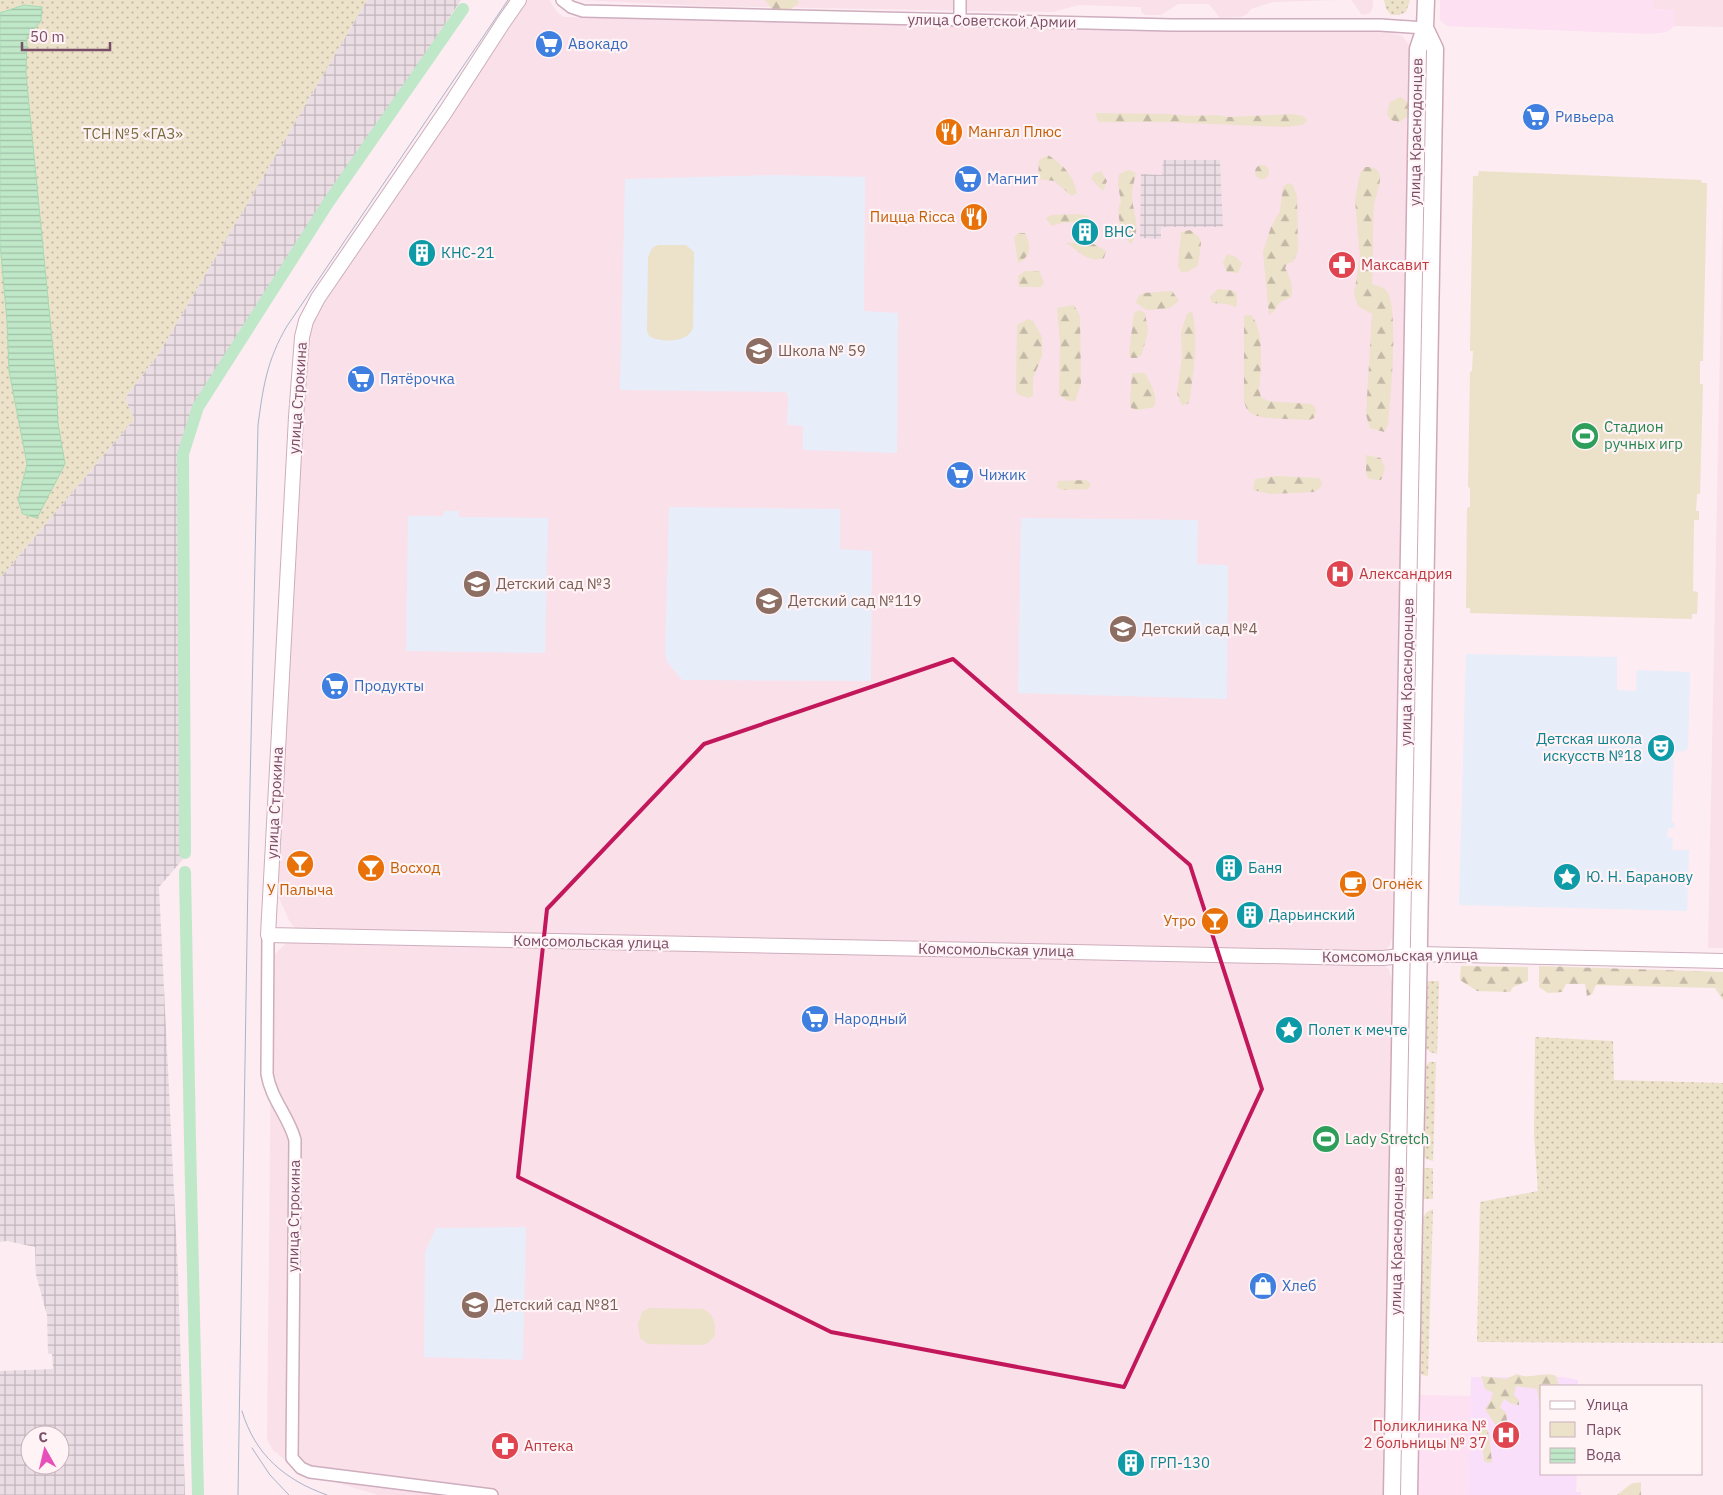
<svg xmlns="http://www.w3.org/2000/svg" width="1723" height="1495" viewBox="0 0 1723 1495" font-family="'IBM Plex Sans',sans-serif">
<style>
.residential{fill:#fae0e9}
.commercial{fill:#fde0f2}
.industrial{fill:url(#industrial-grid);fill-rule:evenodd}
.education{fill:#e8edfa}
.medical{fill:#fadffb}
.green{fill:url(#green-dots)}
.forest{fill:url(#forest-firs)}
.pitch{fill:#ece1c9}
.water{fill:url(#water-rules);stroke:#a5dab2}
.lines{fill:none;stroke-linecap:round;stroke-linejoin:round}
.canal{stroke:#bfe8c8;stroke-width:12}
.minor-casing{stroke:#ceadbd;stroke-width:14}
.tertiary-casing{stroke:#ceadbd;stroke-width:16}
.secondary-casing{stroke:#cfa9bb;stroke-width:19}
.minor{stroke:#fff;stroke-width:11}
.tertiary{stroke:#fff;stroke-width:14}
.secondary{stroke:#fff;stroke-width:16}
.tram{stroke:#a8b4c9;stroke-width:1}
.marked{fill:none;stroke:#c2185b;stroke-width:4;stroke-linejoin:round}
.labels{text-anchor:middle;stroke-width:4.5;stroke-linejoin:round;paint-order:stroke}
.street-label{font-size:15px;fill:#7a4d66;stroke:#fff3f6}
.shop-label{font-size:15px;fill:#366cbe;stroke:#fff3f6;text-anchor:start}
.food-label{font-size:15px;fill:#c56008;stroke:#fff3f6;text-anchor:start}
.park-label{font-size:15px;fill:#7a6e41;stroke:#fff3f6}
.culture-label{font-size:15px;fill:#0d838f;stroke:#fff3f6;text-anchor:start}
.health-label{font-size:15px;fill:#be3a42;stroke:#fff3f6;text-anchor:start}
.education-label{font-size:15px;fill:#785e54;stroke:#fff3f6;text-anchor:start}
.leisure-label{font-size:15px;fill:#27864d;stroke:#fff3f6;text-anchor:start}
</style>
<defs>
<pattern id="industrial-grid" width="8" height="8" patternUnits="userSpaceOnUse" patternTransform="scale(1.25)"><rect width="8" height="8" fill="#eadee4"/><path d="M0 4h8M4 0v8" fill="none" stroke="#c3b6bd"/></pattern>
<pattern id="green-dots" width="8" height="8" patternUnits="userSpaceOnUse" patternTransform="scale(1.25)"><rect width="8" height="8" fill="#ece1c9"/><path d="M2 2h.1M6 6h.1" fill="none" stroke="#c4b9a7" stroke-width="1.8" stroke-linecap="round"/></pattern>
<pattern id="forest-firs" width="22" height="20" patternUnits="userSpaceOnUse" patternTransform="scale(1.25)"><rect width="22" height="20" fill="#ece1c9"/><path d="M5 1l3.5 6h-7zM16 11l3.5 6h-7z" fill="#c4b9a7"/></pattern>
<pattern id="water-rules" width="6" height="5" patternUnits="userSpaceOnUse" patternTransform="scale(1.25)"><rect width="6" height="5" fill="#bfe8c8"/><path d="M0 2.5h6" fill="none" stroke="#a0bea6"/></pattern>
</defs>
<rect width="100%" height="100%" fill="#fdecf1"/>
<!-- residential -->
<path class="residential" d="M528 0H549L557 12 564 17 1390 32 1402 36 1410 46 1392 938 1389 946 1384 952 298 930 294 927 289 920 276 891 272 872 287 712 299 462 309 335 317 313 329 293 374 226 446 123Z
M582 0H1336L1273 2 1251 9 1247 14 1241 17 1220 18 1209 4H1178L1161 15H1146L1141 12V7L1078 5 1053 12 972 11 706 6Z
M1351 0H1373V7L1370 13 1362 15Z
M1653 0H1723V27L1674 26V10L1652 9Z
M1723 198V948H1708Z
M296 940 1383 963 1389 970 1392 981 1383 1495H378L298 1471 273 1450 267 1439 272 961 276 953 285 944Z"/>
<!-- commercial -->
<path class="commercial" d="M1440 0H1653L1652 9 1675 10 1674 26 1667 32 1650 34 1447 26 1440 20Z
M1418 1395 1471 1396 1468 1495H1417Z"/>
<!-- industrial -->
<path class="industrial" d="M367 0H461L196 401 181 454 189 852 159 887 178 1273 185 1495H0V1371L53 1369 52 1354H48L47 1315 36 1275 35 1247 7 1241 0 1242V578L134 419 125 398 159 353ZM30 1435H60V1465H30Z
M1163 160H1220L1223 227H1161V239L1140 238 1141 174 1162 175Z"/>
<!-- education -->
<path class="education" d="M772 175 865 177 864 311 898 313 897 453 803 450V426L787 425 788 396 786 392 620 390 625 179Z
M669 507 840 509V549L872 551 871 681 682 680 667 662 665 652Z
M444 511H459V517L548 518 545 653 406 651 408 516H443Z
M1021 518 1198 520 1197 564 1228 565 1227 699 1018 693Z
M1466 654 1617 657V690L1636 691 1637 670 1689 672 1690 676 1688 747 1685 751 1674 752 1672 821 1675 825 1673 828H1668L1667 837 1673 838 1672 850H1689L1687 911 1459 905Z
M526 1227 523 1360 424 1357 425 1252 436 1228Z"/>
<!-- medical -->
<path class="medical" d="M1471 1377H1563L1578 1380V1386H1542V1474H1577L1576 1492H1581V1495H1468Z"/>
<!-- green -->
<path class="green" d="M0 0H367L159 353 125 398 134 419 0 578Z
M1384 0H1410L1406 12 1399 15H1391L1386 9Z
M1427 981H1439L1437 1054 1430 1052 1425 1047Z
M1535 1037 1613 1041 1614 1080 1723 1083V1343L1477 1342 1480 1202 1538 1191 1534 1135Z
M1429 1062H1436L1433 1161 1426 1159 1422 1154 1425 1067Z
M1423 1168H1433V1199H1425L1421 1198 1419 1171Z
M1433 1209 1428 1376 1422 1375 1418 1371 1421 1220 1427 1212Z"/>
<!-- forest -->
<path class="forest" d="M765 0H798L799 3 791 9H772Z
M1401 97 1410 104 1409 116 1399 122 1391 120 1387 114 1390 102Z
M1095 113 1169 114 1189 116 1216 115 1229 117 1291 114 1303 116 1307 120 1303 125 1285 127 1167 122C1159 123 1152 122 1143 122 1128 121 1113 124 1098 121Z
M1048 155C1064 166 1072 173 1077 193L1072 196 1054 181 1038 179 1039 160Z
M1255 172a7 7 0 1 1 14 0a7 7 0 1 1-14 0Z
M1365 167C1372 167 1379 168 1380 176 1381 185 1375 196 1374 206 1372 232 1374 258 1372 284 1376 286 1383 287 1386 290 1400 304 1390 402 1388 425L1384 432 1370 428 1366 415 1372 314 1358 306 1354 294 1360 257 1355 200 1360 173Z
M1129 170 1136 173C1134 181 1132 189 1132 197 1133 213 1142 230 1131 244 1123 236 1114 213 1121 202L1118 185 1119 174Z
M1101 171 1107 181 1103 191 1091 179 1093 174Z
M1288 183 1293 185 1297 196 1298 251 1293 262 1288 263 1285 268C1290 277 1294 286 1291 297L1280 302 1274 311 1269 315 1263 252 1271 227 1280 211 1283 187Z
M1079 214 1088 216 1091 221 1062 223 1051 226 1046 218 1051 215Z
M1190 230 1199 237 1201 243 1198 266 1187 272H1181L1178 266 1181 232Z
M1019 233H1025C1031 245 1032 256 1018 263L1014 237Z
M1090 242 1106 251 1104 258C1090 264 1078 251 1067 243Z
M1227 254 1236 257 1242 263 1238 273 1227 272 1223 263Z
M1025 271H1039L1044 282 1041 287H1019L1018 276Z
M1218 289 1230 290 1236 292 1237 300 1236 307 1227 304 1212 303 1210 297Z
M1172 291 1179 301 1170 308 1147 310 1136 303 1138 296 1144 293Z
M1074 305 1080 316 1081 384 1075 401H1069L1059 395 1060 344 1057 308Z
M1139 310 1145 313 1148 331 1142 354 1137 358H1131L1129 353 1134 313Z
M1192 311C1199 341 1194 368 1190 398L1188 404 1182 405 1177 394 1182 356 1181 332 1187 314Z
M1247 315H1251C1265 330 1261 370 1259 389L1261 397 1268 401 1311 404 1314 406 1316 411 1314 418 1309 420C1297 419 1259 420 1251 413 1246 410 1245 405 1244 400V316Z
M1028 319 1033 321 1042 337V356L1033 378V396L1028 398 1017 394 1016 389 1017 325Z
M1132 373H1145C1150 384 1159 396 1154 407L1137 410 1131 408 1130 402Z
M1366 455 1381 458 1385 469 1381 480 1369 479 1366 474Z
M1277 476 1319 478 1322 483 1320 488 1314 492 1271 494 1253 490 1255 479Z
M1086 480 1091 484 1088 489 1063 490 1057 488 1058 481Z
M1461 966 1528 967V981L1513 987 1510 992 1477 991 1460 980Z
M1539 966 1723 972V1000L1715 988 1596 985 1592 994 1587 996 1585 984H1566L1562 992 1548 993 1539 987Z
M1517 1374C1529 1380 1544 1371 1556 1376L1559 1386H1542V1422L1537 1389 1516 1386 1514 1395 1519 1400V1405L1512 1404 1504 1399 1500 1407 1506 1413 1507 1421 1497 1427 1485 1409 1490 1401 1493 1393 1485 1389 1481 1376 1506 1379Z
M1481 1428 1487 1429 1489 1435 1492 1462 1488 1463 1484 1461 1482 1443 1477 1437 1478 1430Z
M1641 1482V1495H1617L1631 1484Z"/>
<!-- pitch -->
<path class="pitch" d="M1479 171 1701 180 1702 183H1707L1703 361H1700V384H1703L1700 494H1697L1696 511H1699V520H1694L1693 591 1698 592 1697 614H1692V619L1470 613V608H1466L1467 508 1470 507V488L1468 487 1470 372 1472 371 1473 351H1470L1473 176H1478Z
M658 245H686L694 252 693 328C688 343 661 343 649 336L647 331 648 257 652 248Z
M649 1308 703 1309C714 1314 717 1325 714 1337L708 1343 704 1345 648 1344 640 1338 638 1324 642 1312Z"/>
<!-- water -->
<path class="water" d="M24 5 42 7 41 21 27 37 26 74 56 380 58 423 65 464 37 518 23 514 18 500 27 464 9 371 7 321 0 244V13Z"/>
<g class="lines">
<!-- canal -->
<path class="canal" d="M185 853 183 454 198 407 328 203 463 9
M185 872 190 1140 198 1495"/>
<defs>
<path id="minor" d="M562 0 571 7 583 11 1172 25H1380L1425 28
M960 20V0
M268 935 267 1074C271 1099 289 1117 295 1140L292 1458 301 1468 310 1472 492 1495"/>
<path id="tertiary" d="M519 0 503 23 446 111 318 298 306 321 302 337 296 417 268 935 1361 958H1383L1419 954 1723 961"/>
<path id="secondary" d="M1392 1495 1418 49 1425 28 1426 0
M1409 1495 1435 49 1425 28"/>
</defs>
<!-- minor casing -->
<use href="#minor" class="minor-casing"/>
<!-- tertiary casing -->
<use href="#tertiary" class="tertiary-casing"/>
<!-- secondary casing -->
<use href="#secondary" class="secondary-casing"/>
<!-- minor -->
<use href="#minor" class="minor"/>
<!-- tertiary -->
<use href="#tertiary" class="tertiary"/>
<!-- secondary -->
<use href="#secondary" class="secondary"/>
<!-- tram -->
<path class="tram" d="M242 1411C255 1455 285 1480 327 1495
M252 1448 270 1475 289 1495
M238 1495 248 877 258 425C263 387 267 360 287 326L508 0"/>
</g>
<!-- marked area -->
<path class="marked" d="M953 659 1190 865 1262 1089 1124 1387 831 1332 518 1177 547 909 704 744Z"/>
<!-- icons -->
<defs>
<symbol id="supermarket-disc" viewBox="-11 -11 22 22"><circle r="9.5" fill="#3f7fe0" stroke="#fff3f6"/><path d="M-6-5.5h2.5l.6 2H6L4.5 2H-2.5L-4.4-4H-6ZM-1.5 3.2a1.3 1.3 0 1 0 .1 0ZM3 3.2a1.3 1.3 0 1 0 .1 0Z" fill="#fff"/></symbol>
<symbol id="restaurant-disc" viewBox="-11 -11 22 22"><circle r="9.5" fill="#e8710a" stroke="#fff3f6"/><path d="M-5-6h1v4h1v-4h1v4h1v-4h1v5L-1.5 .5V6h-2V.5L-5-1ZM5-6V6H3V1.5H1.5Q1.5-4 5-6Z" fill="#fff"/></symbol>
<symbol id="building-disc" viewBox="-11 -11 22 22"><circle r="9.5" fill="#0f9aa8" stroke="#fff3f6"/><path d="M-4-6H4V6H1V3H-1V6H-4ZM-2.5-4.3h1.7v1.8h-1.7ZM.8-4.3h1.7v1.8H.8ZM-2.5-1h1.7V.8h-1.7ZM.8-1h1.7V.8H.8Z" fill="#fff"/></symbol>
<symbol id="pharmacy-disc" viewBox="-11 -11 22 22"><circle r="9.5" fill="#e0444e" stroke="#fff3f6"/><path d="M-2-6h4v4h4v4h-4v4h-4v-4h-4v-4h4Z" fill="#fff"/></symbol>
<symbol id="school-disc" viewBox="-11 -11 22 22"><circle r="9.5" fill="#8d6e63" stroke="#fff3f6"/><path d="M0-5L7-2L0 1L-7-2ZM-4 1L0 2.5L4 1V4Q0 6-4 4Z" fill="#fff"/></symbol>
<symbol id="stadium-disc" viewBox="-11 -11 22 22"><circle r="9.5" fill="#2e9e5b" stroke="#fff3f6"/><path d="M0-5a6.5 5 0 1 0 0 10a6.5 5 0 1 0 0-10ZM-3.5-1.8h7v3.6h-7Z" fill="#fff"/></symbol>
<symbol id="hospital-disc" viewBox="-11 -11 22 22"><circle r="9.5" fill="#e0444e" stroke="#fff3f6"/><path d="M-5-5h3v3.5h4V-5h3V5h-3V1.5h-4V5h-3Z" fill="#fff"/></symbol>
<symbol id="theatre-disc" viewBox="-11 -11 22 22"><circle r="9.5" fill="#0f9aa8" stroke="#fff3f6"/><path d="M-5-5.5Q0-4 5-5.5V0Q5 5 0 6Q-5 5-5 0ZM-3.3-2.5H-1v1.5H-3.3ZM1-2.5H3.3v1.5H1ZM-2.8 1Q0 5.5 2.8 1Z" fill="#fff"/></symbol>
<symbol id="bar-disc" viewBox="-11 -11 22 22"><circle r="9.5" fill="#e8710a" stroke="#fff3f6"/><path d="M-6-5H6L.8 .8V4.5H3.5V6h-7V4.5H-.8V.8Z" fill="#fff"/></symbol>
<symbol id="sight-disc" viewBox="-11 -11 22 22"><circle r="9.5" fill="#0f9aa8" stroke="#fff3f6"/><path d="M0-6L1.8-2.2L6-1.7L2.9 1.2L3.7 5.4L0 3.3L-3.7 5.4L-2.9 1.2L-6-1.7L-1.8-2.2Z" fill="#fff"/></symbol>
<symbol id="cafe-disc" viewBox="-11 -11 22 22"><circle r="9.5" fill="#e8710a" stroke="#fff3f6"/><path d="M-5.5-4.5H6V0H3Q3 3.5 0 3.5H-2.5Q-5.5 3.5-5.5 0ZM3-3.2v2h1.7v-2ZM-6 4.5H4V6H-6Z" fill="#fff"/></symbol>
<symbol id="shop-disc" viewBox="-11 -11 22 22"><circle r="9.5" fill="#3f7fe0" stroke="#fff3f6"/><path d="M-5-2.5h2.3a2.7 3.5 0 0 1 5.4 0H5L5.5 6h-11ZM-1.5-2.5h3a1.5 2.3 0 0 0-3 0Z" fill="#fff"/></symbol>
</defs>
<g fill-rule="evenodd">
<use href="#supermarket-disc" x="533" y="28" width="32" height="32"/>
<use href="#supermarket-disc" x="1520" y="101" width="32" height="32"/>
<use href="#restaurant-disc" x="933" y="116" width="32" height="32"/>
<use href="#supermarket-disc" x="952" y="163" width="32" height="32"/>
<use href="#restaurant-disc" x="958" y="201" width="32" height="32"/>
<use href="#building-disc" x="1069" y="216" width="32" height="32"/>
<use href="#building-disc" x="406" y="237" width="32" height="32"/>
<use href="#pharmacy-disc" x="1326" y="249" width="32" height="32"/>
<use href="#school-disc" x="743" y="335" width="32" height="32"/>
<use href="#supermarket-disc" x="345" y="363" width="32" height="32"/>
<use href="#stadium-disc" x="1569" y="420" width="32" height="32"/>
<use href="#supermarket-disc" x="944" y="459" width="32" height="32"/>
<use href="#hospital-disc" x="1324" y="558" width="32" height="32"/>
<use href="#school-disc" x="461" y="568" width="32" height="32"/>
<use href="#school-disc" x="753" y="585" width="32" height="32"/>
<use href="#school-disc" x="1107" y="613" width="32" height="32"/>
<use href="#supermarket-disc" x="319" y="670" width="32" height="32"/>
<use href="#theatre-disc" x="1645" y="732" width="32" height="32"/>
<use href="#bar-disc" x="284" y="848" width="32" height="32"/>
<use href="#bar-disc" x="355" y="852" width="32" height="32"/>
<use href="#building-disc" x="1213" y="852" width="32" height="32"/>
<use href="#sight-disc" x="1551" y="861" width="32" height="32"/>
<use href="#cafe-disc" x="1337" y="868" width="32" height="32"/>
<use href="#building-disc" x="1234" y="899" width="32" height="32"/>
<use href="#bar-disc" x="1199" y="905" width="32" height="32"/>
<use href="#supermarket-disc" x="799" y="1003" width="32" height="32"/>
<use href="#sight-disc" x="1273" y="1014" width="32" height="32"/>
<use href="#stadium-disc" x="1310" y="1123" width="32" height="32"/>
<use href="#shop-disc" x="1247" y="1270" width="32" height="32"/>
<use href="#school-disc" x="459" y="1289" width="32" height="32"/>
<use href="#hospital-disc" x="1490" y="1419" width="32" height="32"/>
<use href="#pharmacy-disc" x="489" y="1430" width="32" height="32"/>
<use href="#building-disc" x="1115" y="1447" width="32" height="32"/>
</g>
<g class="labels">
<!-- street labels -->
<g class="street-label">
<text transform="translate(992 21) rotate(1)" y="5">улица Советской Армии</text>
<text transform="translate(1416 132) rotate(-89)" y="5">улица Краснодонцев</text>
<text transform="translate(298 398) rotate(-86)" y="5">улица Строкина</text>
<text transform="translate(1407 672) rotate(-89)" y="5">улица Краснодонцев</text>
<text transform="translate(275 803) rotate(-87)" y="5">улица Строкина</text>
<text transform="translate(591 942) rotate(1)" y="5">Комсомольская улица</text>
<text transform="translate(996 950) rotate(1)" y="5">Комсомольская улица</text>
<text transform="translate(1400 956) rotate(-1)" y="5">Комсомольская улица</text>
<text transform="translate(294 1216) rotate(-89)" y="5">улица Строкина</text>
<text transform="translate(1397 1241) rotate(-89)" y="5">улица Краснодонцев</text>
</g>
<!-- shop labels -->
<g class="shop-label">
<text x="568" y="49">Авокадо</text>
<text x="1555" y="122">Ривьера</text>
<text x="987" y="184">Магнит</text>
<text x="380" y="384">Пятёрочка</text>
<text x="979" y="480">Чижик</text>
<text x="354" y="691">Продукты</text>
<text x="834" y="1024">Народный</text>
<text x="1282" y="1291">Хлеб</text>
</g>
<!-- food labels -->
<g class="food-label">
<text x="968" y="137">Мангал Плюс</text>
<text x="955" y="222" text-anchor="end">Пицца Ricca</text>
<text x="390" y="873">Восход</text>
<text x="1372" y="889">Огонёк</text>
<text x="300" y="895" text-anchor="middle">У Палыча</text>
<text x="1196" y="926" text-anchor="end">Утро</text>
</g>
<!-- park labels -->
<g class="park-label">
<text x="133" y="139">ТСН №5 «ГАЗ»</text>
</g>
<!-- culture labels -->
<g class="culture-label">
<text x="1104" y="237">ВНС</text>
<text x="441" y="258">КНС-21</text>
<text x="1642" y="744" text-anchor="end">Детская школа<tspan x="1642" dy="17">искусств №18</tspan></text>
<text x="1248" y="873">Баня</text>
<text x="1586" y="882">Ю. Н. Баранову</text>
<text x="1269" y="920">Дарьинский</text>
<text x="1308" y="1035">Полет к мечте</text>
<text x="1150" y="1468">ГРП-130</text>
</g>
<!-- health labels -->
<g class="health-label">
<text x="1361" y="270">Максавит</text>
<text x="1359" y="579">Александрия</text>
<text x="1487" y="1431" text-anchor="end">Поликлиника №<tspan x="1487" dy="17">2 больницы № 37</tspan></text>
<text x="524" y="1451">Аптека</text>
</g>
<!-- education labels -->
<g class="education-label">
<text x="778" y="356">Школа № 59</text>
<text x="496" y="589">Детский сад №3</text>
<text x="788" y="606">Детский сад №119</text>
<text x="1142" y="634">Детский сад №4</text>
<text x="494" y="1310">Детский сад №81</text>
</g>
<!-- leisure labels -->
<g class="leisure-label">
<text x="1604" y="432">Стадион<tspan x="1604" dy="17">ручных игр</tspan></text>
<text x="1345" y="1144">Lady Stretch</text>
</g>
</g>
<!-- legend -->
<rect x="1540" y="1385" width="162" height="90" fill="#fff3f6" stroke="#cab1bc"/>
<rect x="1550" y="1401" width="25" height="8" fill="#ffffff" stroke="#cab1bc"/>
<text x="1586" y="1410" font-size="15" fill="#7a4d66">Улица</text>
<rect x="1550" y="1422" width="25" height="15" fill="#ece1c9" stroke="#cab1bc"/>
<text x="1586" y="1435" font-size="15" fill="#7a4d66">Парк</text>
<rect x="1550" y="1448" width="25" height="15" fill="url(#water-rules)" stroke="#cab1bc"/>
<text x="1586" y="1460" font-size="15" fill="#7a4d66">Вода</text>
<!-- north arrow -->
<g transform="translate(45 1450) rotate(352)"><circle r="24" fill="#fff3f6" stroke="#cab1bc"/>
<path d="M0-4L9 19L0 12L-9 19Z" fill="#e750b8"/>
<text y="-8" font-size="14" font-weight="bold" text-anchor="middle" fill="#7a4d66">С</text>
</g>
<!-- scale -->
<path d="M22 42v8h88v-8" fill="none" stroke="#7a4d66" stroke-width="2.5"/>
<text x="30" y="42" font-size="15" fill="#7a4d66" stroke="#fff3f6" stroke-width="4" paint-order="stroke">50 m</text>
</svg>
